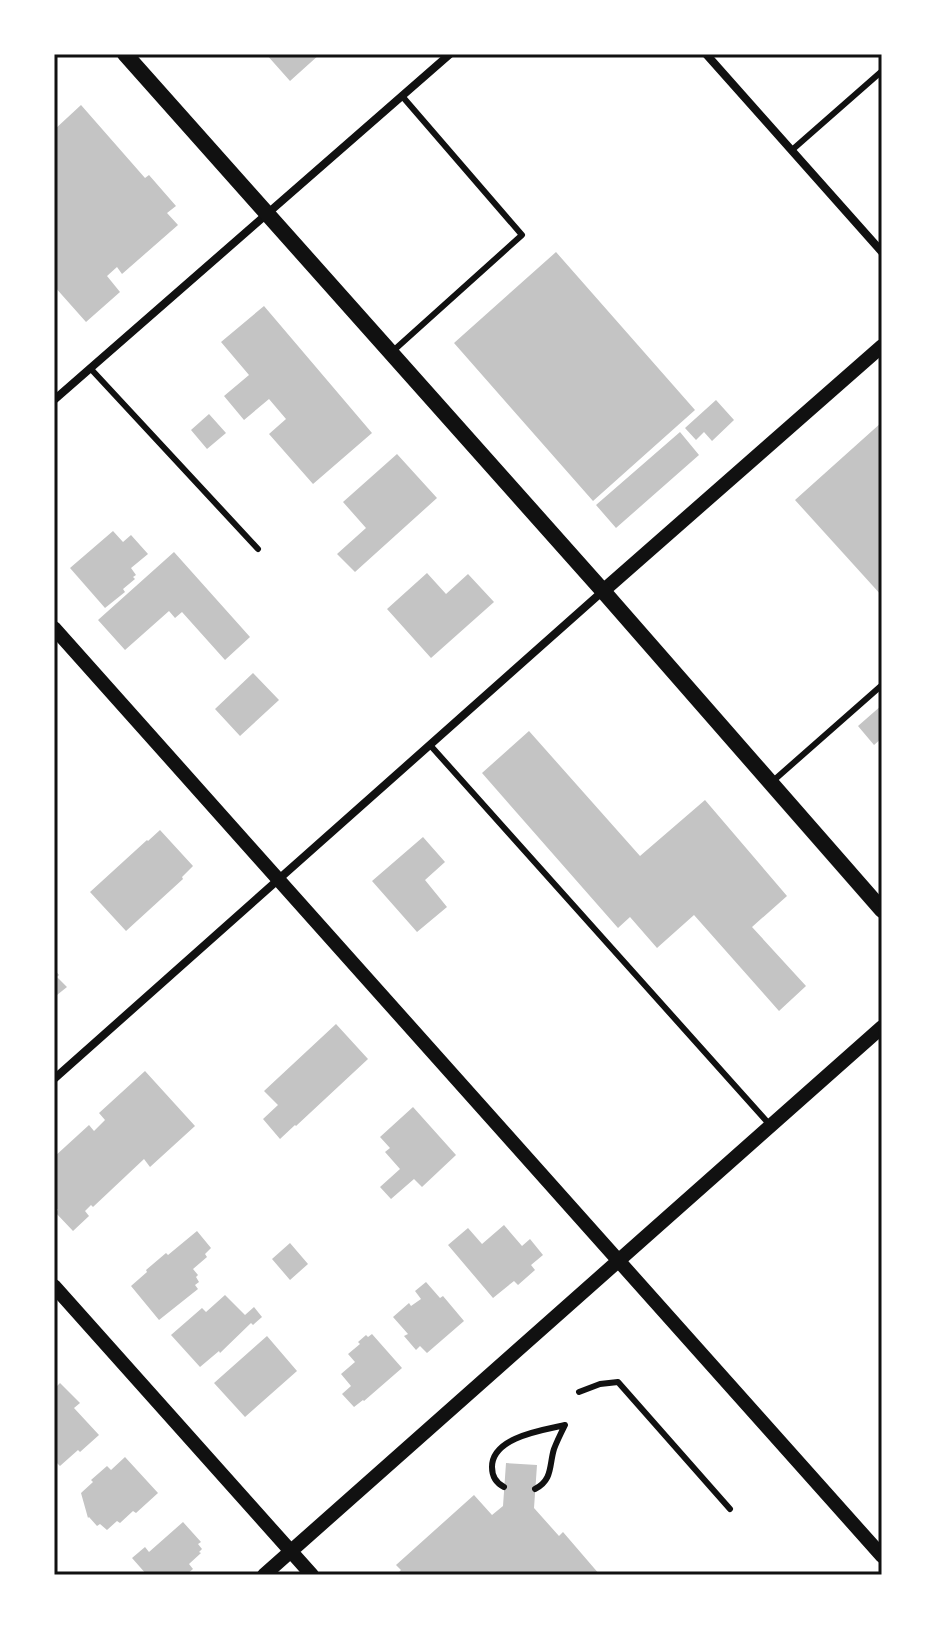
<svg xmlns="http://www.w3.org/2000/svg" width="936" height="1629" viewBox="0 0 936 1629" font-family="'Noto Sans',sans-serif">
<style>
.building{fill:#c4c4c4}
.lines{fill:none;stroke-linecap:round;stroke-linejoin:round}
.service{stroke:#111;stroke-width:6}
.minor{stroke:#111;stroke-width:8}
.tertiary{stroke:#111;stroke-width:14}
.secondary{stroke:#111;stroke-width:16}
.neatline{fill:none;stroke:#111;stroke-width:3}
</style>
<rect width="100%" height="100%" fill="#fff"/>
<!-- building -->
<path class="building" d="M266 54H320L290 81Z
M81 105 145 178 149 175 176 206 167 213 178 225 122 274 117 267 107 276 120 292 86 322 54 286V130Z
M556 252 695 410 593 501 454 343Z
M264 306 372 433 313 484 269 434 286 419 269 399 244 420 224 396 249 375 221 342Z
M716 400 734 420 712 441 704 432 696 440 685 428Z
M209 414 226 433 207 449 191 430Z
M882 422V596L795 500Z
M680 432 699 455 616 528 596 505Z
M397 454 437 498 355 572 337 554 366 528 343 502Z
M113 531 123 542 131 535 148 554 131 568 136 575 133 577 135 579 123 589 125 592 105 608 70 568Z
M174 552 250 637 225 660 182 612 175 618 169 611 125 650 98 620Z
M427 573 446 594 468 574 494 602 431 658 387 609Z
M253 673 279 700 240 736 215 709Z
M882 705V738L874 745 858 726Z
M529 731 640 856 705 800 787 896 752 927 806 986 779 1011 694 915 657 948 630 917 618 928 482 773Z
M160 830 193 866 182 877 183 879 126 931 90 892 147 840 148 841Z
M423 837 445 862 425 880 447 907 417 932 372 881Z
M54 969 59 975 57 977 67 987 57 995 54 992Z
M336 1024 368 1059 296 1126 295 1125 280 1139 263 1119 278 1105 264 1091Z
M145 1071 195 1126 150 1167 144 1159 93 1207 91 1205 85 1211 89 1216 73 1231 55 1212 58 1210 54 1205V1157L89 1125 94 1131 105 1120 99 1113Z
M413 1107 456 1155 422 1187 414 1179 391 1199 380 1187 400 1169 385 1152 390 1148 380 1137Z
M504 1225 522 1246 530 1239 543 1255 531 1265 535 1270 518 1285 514 1281 493 1298 448 1245 468 1228 482 1244Z
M197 1231 211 1248 205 1254 207 1257 193 1269 198 1275 196 1277 199 1282 195 1285 198 1289 159 1320 131 1286 147 1272 146 1270 166 1253 168 1255Z
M290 1243 308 1264 290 1280 272 1259Z
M426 1282 440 1298 443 1296 464 1321 427 1353 420 1346 416 1350 404 1336 408 1334 393 1317 409 1303 411 1306 421 1299 415 1291Z
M225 1295 245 1315 254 1307 262 1317 253 1325 251 1323 220 1353 219 1351 200 1367 171 1335 202 1308 206 1312Z
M372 1334 402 1368 364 1401 363 1400 354 1407 342 1394 351 1386 341 1374 355 1362 348 1354 360 1344 358 1342 366 1335 368 1337Z
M267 1336 297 1371 245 1417 214 1383Z
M60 1383 80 1403 74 1408 99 1435 80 1452 78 1450 60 1466 54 1460V1389Z
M125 1457 158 1493 136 1513 133 1511 120 1523 117 1521 107 1530 100 1524 97 1526 89 1517 88 1518 81 1493 93 1482 91 1480 107 1466 111 1470Z
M506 1463 537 1465 534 1508 559 1536 563 1532 600 1575H396L401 1570 396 1565 474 1495 492 1515 503 1506Z
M183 1522 201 1542 198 1544 202 1549 199 1552 201 1553 189 1564 193 1569 186 1575H147L132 1558 145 1547 149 1552Z"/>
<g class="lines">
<!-- service -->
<path class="service" d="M792 150 882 71
M393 351 522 235 402 96
M90 368 258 549
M430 745 770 1125
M773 781 882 685
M579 1392 600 1384 618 1382 730 1509
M504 1487C496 1483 492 1477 492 1467 492 1437 543 1430 565 1425 561 1433 557 1441 554 1449 549 1465 553 1480 535 1489"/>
<!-- minor -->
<path class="minor" d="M706 54 882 252
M54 400 450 54
M54 1079 603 591"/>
<!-- tertiary -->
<path class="tertiary" d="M603 591 882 346
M54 628 882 1556
M54 1286 312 1575
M264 1575 882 1027"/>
<!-- secondary -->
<path class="secondary" d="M125 54 603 591 882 910"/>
</g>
<!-- border -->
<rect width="936" height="1629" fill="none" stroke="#ffffff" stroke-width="112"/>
<rect x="56" y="56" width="824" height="1517" class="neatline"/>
</svg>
